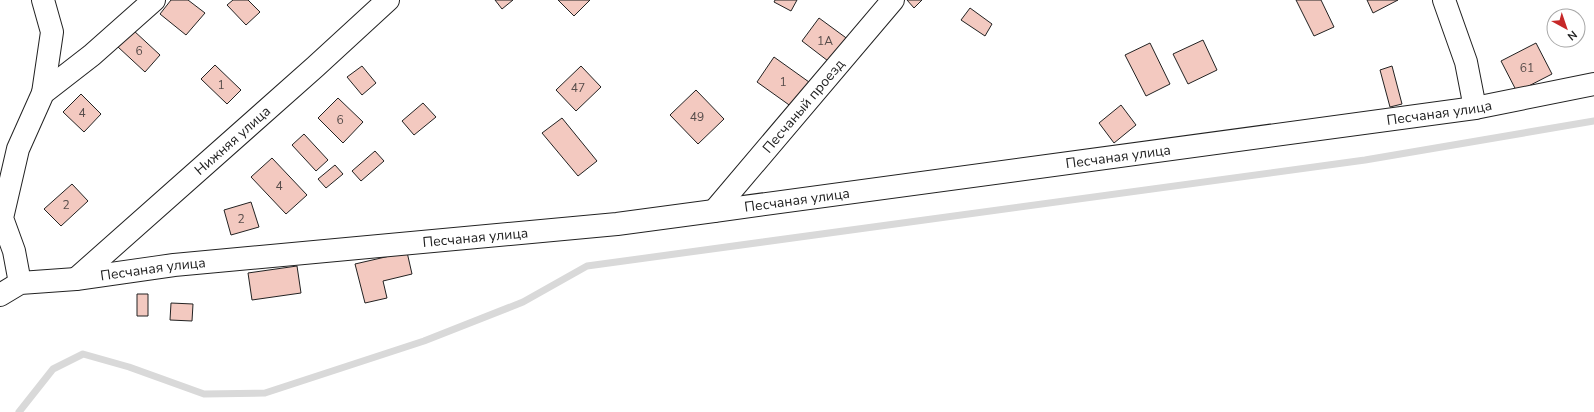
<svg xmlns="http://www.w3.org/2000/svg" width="1594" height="412" viewBox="0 0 1594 412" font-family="'Nunito Sans',sans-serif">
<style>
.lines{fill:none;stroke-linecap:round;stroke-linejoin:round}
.stream{stroke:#d9d9d9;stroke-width:7}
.building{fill:#f3c9c0;stroke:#222}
.minor-casing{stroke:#222;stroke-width:24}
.minor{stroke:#fff;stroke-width:22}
.labels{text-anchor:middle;stroke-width:3;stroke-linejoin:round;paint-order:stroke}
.number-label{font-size:12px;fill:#564c4a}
.street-label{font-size:14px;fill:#222;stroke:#fff}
</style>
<rect width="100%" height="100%" fill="#fff"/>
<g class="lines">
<!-- stream -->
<path class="stream" d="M19 412 53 369 83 354 129 367 204 394 265 393 424 341 523 302 587 266 1365 160 1594 121"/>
</g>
<!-- building -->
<path class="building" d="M171 0H188L205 13 186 35 160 14Z
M233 0H248L260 12 246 25 227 5Z
M495 0H513L502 9Z
M558 0H590L574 16Z
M775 0H797L791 11 774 2Z
M907 0H922L914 8Z
M1296 0H1321L1334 27 1314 36Z
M1367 0H1398L1373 13Z
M970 8 992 24 985 36 961 20Z
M819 18 849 40 832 64 802 41Z
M133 30 160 55 145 72 118 47Z
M1203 40 1217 70 1188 84 1173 54Z
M1150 43 1170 84 1146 96 1125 55Z
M1536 43 1552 74 1517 92 1501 61Z
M774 57 809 82 792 107 757 82Z
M215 65 241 90 227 104 201 79Z
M362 66 376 83 362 95 347 77Z
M581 66 601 87 576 111 556 90Z
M1392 66 1402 104 1390 107 1380 70Z
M696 90 724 119 698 144 670 115Z
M81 94 101 114 84 132 63 112Z
M338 98 363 122 343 143 318 118Z
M423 103 436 117 414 135 402 121Z
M1121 105 1136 125 1114 143 1099 123Z
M562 118 597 161 578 176 542 133Z
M304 134 328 160 316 171 292 145Z
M375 151 384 161 361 181 352 171Z
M272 158 307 195 286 214 251 177Z
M335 165 343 174 326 188 318 179Z
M72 184 88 201 61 226 44 209Z
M251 202 259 227 231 235 224 210Z
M407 252 412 274 383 281 387 298 365 303 355 264Z
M297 266 301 293 252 300 248 273Z
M137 294H148V316H137Z
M171 303 193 304 192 321 170 320Z"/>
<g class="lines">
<defs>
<g id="minor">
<path d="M43 0 52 32 43 93"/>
<path d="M1444 0 1466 62 1475 108"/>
<path id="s1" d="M714 211 893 0"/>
<path id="s2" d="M76 279 315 67 388 0"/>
<path d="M20 283 14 251 2 218 18 149 43 93 92 55 154 0"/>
<path id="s3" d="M0 295 20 283 76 279 174 265 617 224 714 211 1475 108 1594 84"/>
</g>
</defs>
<!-- minor casing -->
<use href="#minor" class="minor-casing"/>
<!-- minor -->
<use href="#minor" class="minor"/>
</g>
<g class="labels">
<!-- number labels -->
<g class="number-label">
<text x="825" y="45">1А</text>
<text x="139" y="55">6</text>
<text x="1527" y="72">61</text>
<text x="783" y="86">1</text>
<text x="221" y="89">1</text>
<text x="578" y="92">47</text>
<text x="82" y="117">4</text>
<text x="697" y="121">49</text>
<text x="340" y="124">6</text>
<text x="279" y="190">4</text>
<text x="66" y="209">2</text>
<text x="241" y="223">2</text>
</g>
<!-- street labels -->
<g class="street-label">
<text dy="5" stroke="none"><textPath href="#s1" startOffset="138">Песчаный проезд</textPath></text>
<text dy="5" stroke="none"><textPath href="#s3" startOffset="1453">Песчаная улица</textPath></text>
<text dy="5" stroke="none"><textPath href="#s2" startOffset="209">Нижняя улица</textPath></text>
<text dy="5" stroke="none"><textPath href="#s3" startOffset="1129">Песчаная улица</textPath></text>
<text dy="5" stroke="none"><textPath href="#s3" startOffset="805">Песчаная улица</textPath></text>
<text dy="5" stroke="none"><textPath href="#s3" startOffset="481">Песчаная улица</textPath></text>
<text dy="5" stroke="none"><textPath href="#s3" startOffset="157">Песчаная улица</textPath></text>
</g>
</g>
<!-- north arrow -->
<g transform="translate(1566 28) rotate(140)"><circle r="19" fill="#ffffff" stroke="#a7a7a7"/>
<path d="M0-3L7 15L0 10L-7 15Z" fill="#c62828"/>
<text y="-6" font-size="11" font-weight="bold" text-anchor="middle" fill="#222222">N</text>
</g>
</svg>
